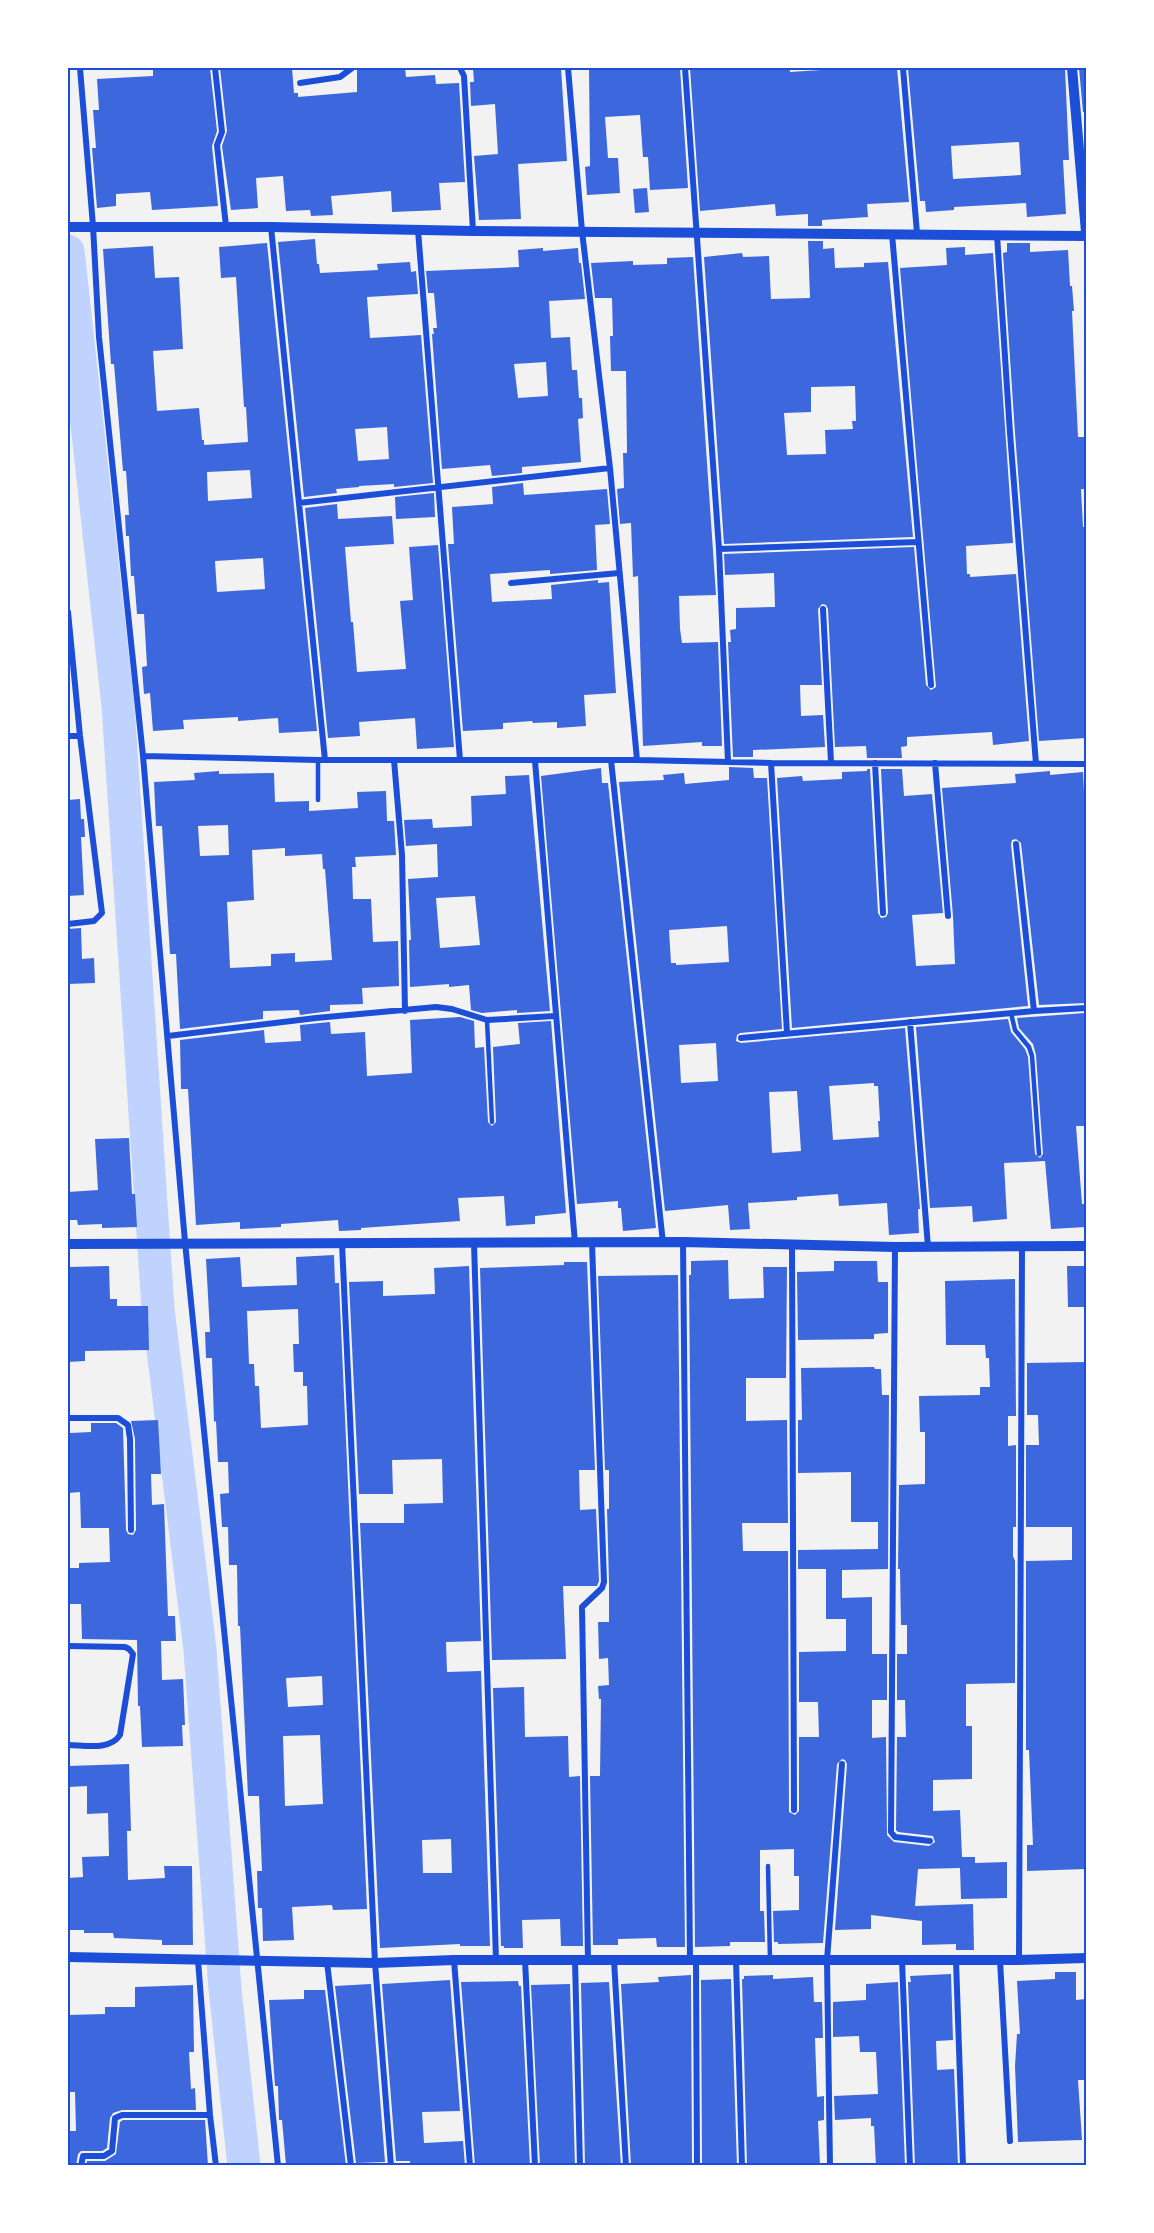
<svg xmlns="http://www.w3.org/2000/svg" width="1154" height="2233" viewBox="0 0 1154 2233" font-family="Signika,sans-serif">
<style>
.lines{fill:none;stroke-linecap:round;stroke-linejoin:round}
.river{stroke:#bfd3fe;stroke-width:33}
.building{fill:#3d67dc;fill-rule:evenodd}
.service{stroke:#1d4ed8;stroke-width:4.5}
.minor{stroke:#1d4ed8;stroke-width:6}
.tertiary{stroke:#1d4ed8;stroke-width:10}
.neatline{fill:none;stroke:#1d4ed8;stroke-width:2}
</style>
<rect width="100%" height="100%" fill="#f2f2f2"/>
<g class="lines">
<!-- river -->
<path class="river" d="M68 251 118 706 158 1309 200 1650 225 1989 244 2166"/>
</g>
<!-- building -->
<path class="building" d="M185 68H210L217 131 212 146 218 206 152 210 150 192 116 194V206L97 208 92 148H96L93 110H99L97 79 153 76V69Z
M220 68H292L294 93H298V97L357 92V68H405L406 77 435 75 436 84 459 83 465 182 439 183 441 210 392 212 391 191 331 196 333 215 311 216 310 210 286 211 283 176 256 178 258 208 231 210 222 146 227 131Z
M473 68H561L567 161 518 164 521 219 479 220 474 156 498 154 495 104 471 106 470 82H474Z
M589 68H680L688 188 650 190 648 157H643L640 115 605 117 608 158H618L620 193 587 195 585 167 590 166Z
M690 68H790V72L821 70V68H897L909 202 867 204 868 217 822 220V226H808V214L776 216 775 204 700 211Z
M933 68H1065L1069 160H1063L1066 214 1027 217 1026 203 954 207V210L926 212 925 201H920L908 69ZM1019 142 1021 175 953 179 951 146Z
M1079 68H1086V112H1083Z
M647 188 649 212 635 213 633 189Z
M315 239 317 264H319L320 273 378 270 377 264 410 262 411 272 416 271 418 294 367 297 370 338 421 335 433 483 394 487V484L359 486V487L336 489 337 493 304 497 278 242ZM387 427 389 459 358 461 355 429Z
M808 241H823V249L834 248 835 268 864 267V263L888 262 913 537 724 544 704 257 742 253 743 257 769 256 771 299 810 298ZM855 386 856 421H852L853 429 825 430 826 454 787 455 784 413 811 412V387Z
M267 243 317 731 279 733 278 718 238 721V717L183 720 184 729 153 731 150 693 144 694 142 667 147 666 144 614H137L134 576H131L129 536H126L125 515H129L126 471H123L114 364H111L103 249 153 246 155 278 179 277 183 349 153 351 157 411 199 408 202 440H204V445L248 442 246 407H244L236 277 221 278 219 247ZM250 470 252 498 208 501 207 472ZM263 558 265 589 217 592 215 561Z
M1007 243H1030V252L1068 250 1070 286H1072L1074 311H1072L1078 437H1085L1086 460V489H1081L1083 527H1086V738L1039 741 1015 433 1003 253 1007 252Z
M965 247V255L993 253 1013 543 966 546 967 574H970V577L1016 574 1029 741 993 745 992 732 907 737V746L901 747 902 758H867L866 746 835 747 828 609 826 605 822 604 818 609 822 685H800L801 716 823 715 825 747 753 750V757H733L728 642H731L730 630 736 629V608L775 607 774 573 725 575 724 554 914 547 926 685 931 690 936 687 900 268 947 265 946 248Z
M543 248V251L578 248 579 263H581L585 299 549 301 551 338 570 337 572 370H577L579 398H582L583 418 578 419 581 462 522 467V473L492 476 490 465 442 469 432 334H434L433 328H437L434 293H428L426 271 519 267 518 250ZM546 362 548 396 518 398 514 364Z
M693 257 716 595 679 596 680 629 682 643 718 642 722 746H702V742L643 746 638 576 633 577 631 523 620 524 617 489 624 488 623 453H627L626 371H611L610 336H613L612 298H595L591 263 633 261V265L667 264V258Z
M523 483 524 495 607 489 610 524 595 525 597 570 550 574V570L490 574 492 602 552 599 551 585 598 580V583L609 582 616 693 584 695 586 726 557 728V722L533 723 532 721 503 723V729L463 731 448 544H454L452 507 493 504 492 487Z
M434 493 435 517 396 519 395 497Z
M337 504 338 519 392 516 394 544 345 547 351 622H353L357 672 406 669 400 601 413 600 409 547 438 545 454 747 417 749 415 718 359 722 360 736 328 738 305 508Z
M729 767 753 768 754 778H767L782 1029 740 1033 737 1035 736 1041 741 1043 905 1028 920 1209H918L919 1233 889 1235 887 1203 839 1206 838 1194 797 1197V1200L748 1203 750 1229 730 1230 728 1205 665 1211 619 782 664 780 663 775 684 773 685 784 729 780ZM727 926 729 962 676 965V963H671L669 930ZM716 1043 718 1081 681 1083 679 1045ZM874 1083V1086H878L880 1121H878L879 1137 833 1140 829 1086ZM797 1091 801 1151 772 1153 769 1092Z
M601 768 602 783H608L656 1228 623 1231 621 1208H618V1201L577 1204 541 776Z
M867 769H870L878 913 881 918 886 917 888 913 881 769H902L904 796 932 794 943 913 912 915 916 966 955 964 953 916 942 788 1016 783 1015 774 1050 771V775L1083 772 1086 832V1003L1039 1005 1021 843 1016 839 1012 840 1011 845 1028 1006 792 1028 777 778 802 776 803 781 842 779V772L867 771Z
M219 771V774L274 773 275 802 309 801V811L358 808 357 792 386 791 387 821H394L396 855 355 857 356 867H352L353 899H371L373 942 398 941 399 986 362 988 363 1004 330 1005V1011L300 1015 299 1010 263 1011V1019L180 1029 176 954H170L162 826H156L154 782 195 780 194 773ZM228 825 229 855 200 856 198 826ZM285 848V856L322 854 323 869H325L332 960 295 962V953L271 954V966L230 968 227 902 254 900 252 850Z
M529 775 550 1011 517 1013V1010L482 1013 471 1010 469 985 449 987V984L410 987 409 940H411L408 879 438 877 437 844 406 846 404 820 432 819 433 828 472 826 471 796 506 794 505 776ZM475 896 480 945 440 948 436 898Z
M80 799 81 819H84L85 837H81L84 895 68 896V800Z
M81 928 82 959 94 958 95 983 68 984V929Z
M1085 1013 1086 1126H1076L1082 1204H1086V1227L1051 1229 1045 1161 1004 1163 1007 1219 973 1222 972 1206 930 1208 916 1027 1008 1019 1011 1032 1025 1049 1028 1057 1035 1154 1040 1158 1043 1154 1036 1055 1033 1044 1019 1028 1017 1018Z
M460 1017 474 1021 475 1048 484 1047 488 1122 492 1126 496 1122 493 1047 520 1044 518 1023 551 1021 566 1213 535 1216V1224L506 1226 504 1196 458 1198 460 1221 361 1228V1230L339 1231 338 1220 281 1224V1227L240 1229V1222L196 1225 188 1089H181L180 1040 264 1030 265 1043 301 1041 300 1025 330 1022 331 1034 365 1032 367 1076 412 1073 410 1020Z
M129 1138 132 1194H135L137 1227 102 1228V1224L78 1225 77 1220H68V1192L98 1190 95 1139Z
M334 1255 335 1283H339L367 1909 333 1910 332 1905 292 1907 294 1940 263 1941 262 1908H258L257 1871H262L259 1796H248L240 1626H238L237 1565H229L228 1527H222L220 1494 229 1493 228 1462H218L216 1421 214 1422 212 1358H206L205 1332H210L206 1259 240 1257 242 1287 297 1285 296 1257ZM298 1309 299 1344H293L294 1372H303V1386H307L308 1425 261 1428 259 1386H255L254 1364H249L247 1311ZM322 1676 323 1705 288 1707 286 1678ZM320 1735 323 1804 285 1806 283 1736Z
M728 1260 729 1299 764 1298 763 1267H787L786 1378H746V1421L787 1420 788 1523H742L743 1551H788L789 1812 795 1815 799 1811V1737H819L818 1702H799V1652L846 1651V1619H826V1569H798V1550L878 1549V1522H851V1472L798 1473V1420H802L801 1368 874 1367 875 1369H881L882 1395H889L888 1569 842 1570V1598L872 1597V1654H887V1700H872V1738L886 1737 887 1835 894 1842 929 1846 935 1842 933 1836 898 1832 896 1830 897 1737H906L905 1700H897V1654H907V1625H901L900 1569H898L899 1485 925 1484V1432H920L919 1396 980 1395V1387H990L989 1358H986L985 1345H946L945 1281 1015 1279 1016 1416H1008V1446L1016 1445V1527H1013V1556L1015 1561V1683L966 1684V1726H972V1779L933 1780V1811L960 1810 962 1857H975V1863L1007 1862V1898L961 1899 960 1868 918 1869 915 1906 973 1904 974 1950H956V1944L922 1945V1921L871 1915V1929L835 1930 847 1764 845 1760 842 1759 837 1764 823 1943 778 1944V1942H774L773 1911 799 1910V1876H794V1849L760 1850V1911H764L765 1942H730V1946L695 1947 689 1275H691V1261Z
M834 1261H877L878 1282H888V1333L874 1334V1339L798 1340 797 1272 834 1271Z
M564 1262H587L595 1470H579L580 1510 596 1509 599 1581 597 1586H563L566 1659 492 1660 480 1268 564 1265Z
M109 1266 110 1299H117V1306H148L149 1350 85 1351V1361L68 1362V1267Z
M469 1266 481 1641 446 1642 447 1672 481 1671 490 1946H460V1944L380 1948 360 1523H404V1504L443 1503 442 1459 392 1460 393 1494H359L349 1282 383 1281V1296L435 1294 434 1268ZM451 1839 452 1873H423L422 1840Z
M1067 1266H1086V1307H1068Z
M678 1275 685 1947H657L656 1938 618 1939V1945H593L590 1776H600L601 1699H599L598 1686 609 1685 608 1658 599 1659 598 1622H609V1582L607 1509H609V1470H605L598 1276Z
M1086 1362V1869L1027 1871V1845H1033L1029 1750H1026V1561L1072 1560V1527H1026V1445H1039L1038 1415H1027V1363Z
M158 1420 161 1474H151L152 1505 164 1504 168 1616H175L176 1641H161L162 1680 183 1679 185 1725H182L183 1746 142 1747 140 1706H138L137 1640 82 1639 81 1604H68V1568H79V1563L110 1562 109 1528H81L80 1492 68 1493V1455H70V1433L91 1432V1423H116L123 1428 126 1530 128 1534 133 1535 136 1530 135 1439 131 1421Z
M524 1687 525 1737 568 1736 569 1777 580 1776 583 1946H561L560 1919 522 1920 523 1948H504V1946H501L493 1688Z
M129 1764 131 1831H127L128 1880 165 1878 164 1866H192L193 1945H162V1940L114 1938 113 1933H84V1930H68V1878L83 1877 82 1857 109 1856 108 1813 87 1814V1786L68 1787V1766Z
M1055 1972H1076V2000L1086 1999V2080H1078L1082 2140 1018 2142 1015 2066 1017 2034H1020L1017 1981 1055 1979Z
M951 1974 953 2040 936 2041 937 2070 954 2069 958 2166H915L908 1982H911L910 1976Z
M691 1975 692 2166H631L621 1984 659 1982 658 1977Z
M773 1975V1979L813 1977 814 2002H822L823 2038H815L817 2097 824 2096V2120L818 2121 820 2166H747L742 1979H744V1976Z
M731 1979 737 2166H702L701 1980Z
M450 1980 460 2111 422 2112 424 2143 463 2141 465 2166H410V2161H396L382 1984Z
M518 1981 519 1986H521L530 2166H475L461 1982Z
M609 1982 621 2166H585L581 1983Z
M898 1982 905 2166H876L874 2126H871V2118L835 2120 834 2096 878 2094 876 2052H860L859 2036 833 2037V2002L866 2000V1984Z
M371 1984 385 2162 356 2163 335 1986Z
M570 1984 575 2166H540L531 1985Z
M193 1985 194 2052H189L191 2089 195 2088 196 2110H122L113 2113 110 2118 107 2148 102 2151H81L78 2154 76 2166H68V2131H76L75 2092H68V2015L105 2014V2007H135V1987Z
M304 1990H325L346 2166 286 2165 282 2120H279L278 2086H275L269 2000 304 1999Z
M123 2120H205L208 2166H86L87 2161H105L116 2154 120 2122Z"/>
<g class="lines">
<!-- service -->
<path class="service" d="M318 760V800
M1011 1013 1015 1030 1029 1047 1032 1056 1039 1154
M487 1020 492 1122
M768 1866 770 1960"/>
<!-- minor -->
<path class="minor" d="M80 68 93 226 99 337 143 756 185 1242 278 2166
M215 68 222 132 217 145 226 226
M460 68 464 76 473 231
M568 68 582 231 610 468 637 760
M685 68 719 549 728 762
M903 68 917 233
M300 83 340 77 352 68
M271 227 325 760
M418 230 460 760
M892 234 931 685
M997 235 1010 433 1036 764
M299 503 610 468
M719 549 917 542
M511 583 619 573
M823 609 831 762
M68 612 80 736 102 913 94 921 68 924
M68 736H80
M143 756 318 760H637L771 763 1086 764
M394 760 402 855 405 1011
M611 760 663 1243
M535 761 575 1243
M771 763 787 1033
M875 763 883 913
M935 763 948 916
M1016 844 1034 1011
M910 1022 928 1247
M168 1036 316 1018 436 1007 452 1009 487 1020 555 1016
M741 1038 1034 1011 1086 1008
M683 1242 690 1960
M342 1243 375 1963 391 2166
M474 1243 496 1960
M792 1245 794 1810
M895 1247 891 1832 895 1837 930 1841
M68 1418H118L128 1425 130 1439 131 1530
M68 1646 125 1647 129 1649 133 1654 120 1735C110 1751 84 1745 68 1745
M198 1960 210 2115 216 2166
M454 1960 470 2166
M525 1960 535 2166
M575 1960 580 2166
M588 1960 582 1607 602 1588 604 1582 592 1243
M614 1960 626 2166
M696 1960 697 2166
M736 1960 742 2166
M902 1960 910 2166
M956 1960 963 2166
M1000 1960 1010 2141
M1019 1960 1022 1247
M327 1962 351 2166
M81 2166 83 2156H104L112 2151 115 2118 122 2115H210
M830 2166 827 1960 842 1764"/>
<!-- tertiary -->
<path class="tertiary" d="M1072 68 1086 232
M68 227H271L473 231 1086 236
M68 1244 683 1242 895 1247 1086 1246
M68 1957 375 1963 454 1960H1019L1086 1958"/>
</g>
<!-- border -->
<rect width="1154" height="2233" fill="none" stroke="#ffffff" stroke-width="138"/>
<rect x="69" y="69" width="1016" height="2095" class="neatline"/>
</svg>
